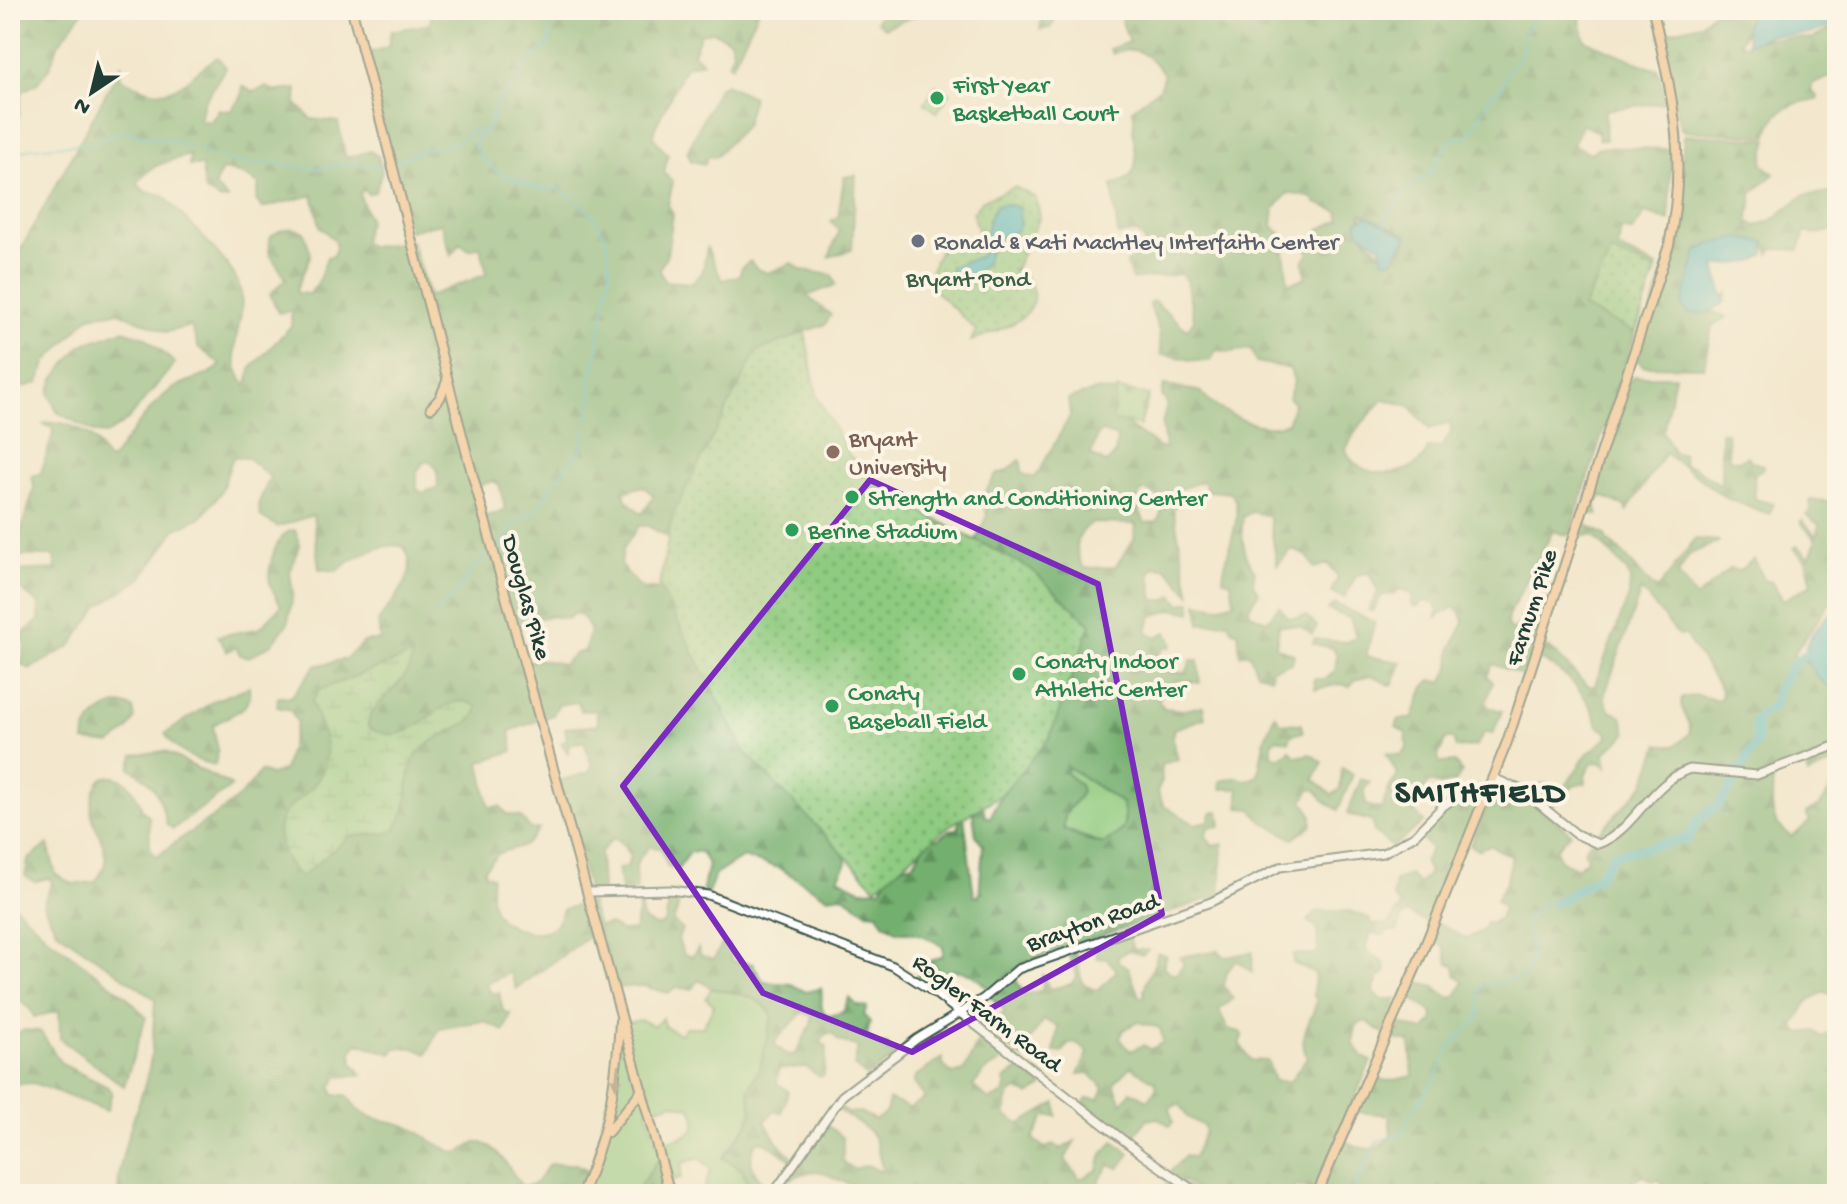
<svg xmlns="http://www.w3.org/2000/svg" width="1847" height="1204" viewBox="0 0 1847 1204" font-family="'Gochi Hand',sans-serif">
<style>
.green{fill:#8fcb80;stroke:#57845a;stroke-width:2;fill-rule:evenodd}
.forest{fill:url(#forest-firs);stroke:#497651;stroke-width:2;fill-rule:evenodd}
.wetland{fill:url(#wetland-marsh);stroke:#57845a;stroke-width:2}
.cemetery{fill:url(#cemetery-stones);stroke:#57845a;stroke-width:2}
.park{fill:url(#park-dots);stroke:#57845a;stroke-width:2}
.water{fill:#45b4be;stroke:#327879;stroke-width:2}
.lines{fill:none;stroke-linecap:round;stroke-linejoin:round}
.stream{stroke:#45b4be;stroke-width:2}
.river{stroke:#45b4be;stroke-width:9}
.minor-casing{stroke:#3f574b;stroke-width:11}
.major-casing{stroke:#3f574b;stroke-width:12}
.minor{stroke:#fff;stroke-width:7}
.major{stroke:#f6be87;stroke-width:8}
.oneway{fill:#807759}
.marked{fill:none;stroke:#7b2cbf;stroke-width:6;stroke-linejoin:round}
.leisure-dot{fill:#2e9e5b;stroke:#fcf5e5;stroke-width:3}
.worship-dot{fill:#6b7280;stroke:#fcf5e5;stroke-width:3}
.education-dot{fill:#8d6e63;stroke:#fcf5e5;stroke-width:3}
.labels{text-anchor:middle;stroke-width:8;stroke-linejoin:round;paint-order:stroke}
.leisure-label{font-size:24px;fill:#27864d;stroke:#fcf5e5;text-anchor:start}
.worship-label{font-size:24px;fill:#5b616d;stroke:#fcf5e5;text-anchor:start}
.park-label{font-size:24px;fill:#3b6047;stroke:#fcf5e5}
.education-label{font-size:24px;fill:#785e54;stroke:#fcf5e5;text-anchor:start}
.street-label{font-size:24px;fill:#1f3d34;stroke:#fcf5e5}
.district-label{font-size:32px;font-weight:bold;letter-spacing:2px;fill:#1f3d34;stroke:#fcf5e5}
</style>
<defs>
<pattern id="forest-firs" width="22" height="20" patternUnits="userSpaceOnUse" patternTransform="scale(2)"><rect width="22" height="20" fill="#73af6e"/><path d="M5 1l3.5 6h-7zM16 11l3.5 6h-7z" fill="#5e905b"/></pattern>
<pattern id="wetland-marsh" width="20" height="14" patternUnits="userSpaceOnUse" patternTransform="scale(2)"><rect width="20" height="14" fill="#8fcb80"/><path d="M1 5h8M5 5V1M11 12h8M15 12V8" fill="none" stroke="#74a66a"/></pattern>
<pattern id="cemetery-stones" width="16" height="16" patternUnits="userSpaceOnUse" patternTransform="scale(2)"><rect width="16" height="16" fill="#8fcb80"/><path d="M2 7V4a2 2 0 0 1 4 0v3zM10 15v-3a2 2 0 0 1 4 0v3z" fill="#74a66a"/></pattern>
<pattern id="park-dots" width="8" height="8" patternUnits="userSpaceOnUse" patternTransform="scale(2)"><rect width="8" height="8" fill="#8fcb80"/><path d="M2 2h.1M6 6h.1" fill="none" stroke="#74a66a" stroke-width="1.8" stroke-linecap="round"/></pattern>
</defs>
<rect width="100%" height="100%" fill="#fcf5e5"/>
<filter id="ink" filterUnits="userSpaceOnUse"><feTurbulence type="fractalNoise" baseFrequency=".0125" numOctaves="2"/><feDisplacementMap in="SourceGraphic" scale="16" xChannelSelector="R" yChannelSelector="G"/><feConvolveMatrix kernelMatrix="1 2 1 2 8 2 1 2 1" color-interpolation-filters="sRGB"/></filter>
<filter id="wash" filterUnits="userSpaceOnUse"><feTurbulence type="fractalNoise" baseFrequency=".006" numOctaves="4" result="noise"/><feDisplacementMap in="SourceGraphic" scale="32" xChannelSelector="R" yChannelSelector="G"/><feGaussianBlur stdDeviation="1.8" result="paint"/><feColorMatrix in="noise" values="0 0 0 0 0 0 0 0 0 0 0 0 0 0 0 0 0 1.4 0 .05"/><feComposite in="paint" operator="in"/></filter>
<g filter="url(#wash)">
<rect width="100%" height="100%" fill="#f3e8cd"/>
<!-- green -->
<path class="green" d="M936 85 950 93 937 112 924 103Z
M1068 767 1122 803C1129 827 1123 832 1103 844L1064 829 1063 819 1080 785 1066 773Z
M711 989C731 990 765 996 772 1017L760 1068 749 1089 752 1111 748 1124 723 1158 742 1169 747 1182 739 1194H702L711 1169 700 1158 682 1163 681 1178 667 1181 659 1158 635 1194H582L593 1167 624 1023 641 1020 655 1026 662 1018 665 1027 680 1034 686 1027H703L714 1005 706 998ZM673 1103 691 1108C705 1137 679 1137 657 1144L647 1111Z"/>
<!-- forest -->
<path class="forest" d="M10 10H84L58 45 50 67 38 83 22 92 19 116 10 135Z
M432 10H759L732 66 728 63 733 52 730 40 712 31 701 34 693 54 703 62 685 67 655 128 654 138 668 155 664 173 673 183 668 204 673 215 667 255 659 270 665 281 692 283 702 273 707 248 722 280 739 276 742 267 750 261 757 269 768 273 792 263 801 270 832 275 836 285 807 296 831 315 825 325 797 334 838 842 847 863 838 878 862 890 881 889 891 868 914 863 928 838 938 839 949 830 958 829 960 816 964 817 974 896H979L983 845 976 835 972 807 983 804 985 816 990 818 1001 795V783L971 542 977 538 987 515 982 498 996 474 1007 471 1020 460 1023 474 1035 478 1070 416 1068 399 1098 390 1122 393V421L1160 448H1165L1162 425 1167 403 1162 396 1164 385 1202 392C1207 406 1250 426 1269 426 1276 427 1281 424 1287 423L1294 403 1288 398 1294 382 1290 369 1256 362 1251 349 1230 352 1216 350 1211 360C1197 365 1177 354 1161 355L1159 332 1149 303 1154 301 1187 330 1194 320 1186 280 1181 274 1132 280 1126 263 1144 250V239L1137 233 1118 235 1112 185C1141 178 1137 160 1133 134 1132 125 1137 118 1132 109L1160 88 1164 74C1151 57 1135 42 1113 54L1109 49 1129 42 1118 10H1584L1580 21 1585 40 1651 68H1657L1667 102 1605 110 1606 140 1598 139 1599 133 1582 124 1573 145 1591 153 1598 147 1671 149 1669 221 1645 213 1632 232 1621 229 1618 248 1657 267 1569 536 1553 531 1508 616 1507 626 1512 631 1520 624 1522 616 1542 620 1524 676 1493 664 1487 676 1493 682 1486 702 1488 707 1502 711 1493 734 1485 732 1476 746 1456 748 1453 739H1446L1438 756 1440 763 1454 762 1462 772 1456 781 1441 785 1428 782 1415 812 1424 822 1392 847 1374 832 1373 822 1347 814 1361 779 1370 782 1364 790 1366 805 1382 809 1389 787 1398 776 1386 753 1400 755 1407 749 1406 733 1396 727 1399 719H1412L1424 687 1431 680 1442 682 1450 667 1451 649 1464 622 1461 613 1454 607 1436 618 1438 611 1434 603 1424 601 1417 607 1412 605V594L1400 589 1393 595H1382L1373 612 1368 610 1378 592 1369 573 1357 575 1344 598 1331 592 1338 578 1328 564 1314 568 1308 557 1292 549 1277 565 1269 516 1252 512 1243 517C1240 535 1244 557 1255 571L1253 584 1259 592 1249 608 1251 614 1267 621 1279 606 1289 618 1306 616 1317 626 1313 635 1299 626 1279 625 1276 647 1294 654 1292 663 1272 669 1271 677 1257 673 1249 653 1240 655 1238 631H1233L1228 622 1200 624 1198 603 1218 607 1234 602 1231 582 1223 579C1223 555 1247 513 1231 493L1208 491 1203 481 1174 491 1179 506 1173 508 1190 594 1166 568H1155L1150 573 1154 600H1166L1173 595 1180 604 1191 602 1192 613 1174 609 1152 616 1147 631 1156 637 1167 632 1172 644 1170 648 1165 647 1157 656 1159 671 1186 673 1191 660H1198L1200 683 1176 680 1158 699 1164 708 1184 710 1203 706 1205 718 1174 729 1172 737 1178 759 1161 765 1162 781 1157 791 1164 806 1195 824 1209 821 1211 813 1219 811 1221 826 1208 828 1206 836 1213 846 1223 844 1220 895 1025 962 989 990C971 969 950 961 930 987L916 977 926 963 943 956V947C931 938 913 930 898 932L884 923 878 913 867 912 842 895 827 897 779 868 743 857 715 875 707 895 702 894 708 864 701 852H690L678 869 667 866 661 849 650 846C633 863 635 864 637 890L621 891 618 869 627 867 630 855 620 841 613 838 600 853 602 890 589 892 558 781 587 773 592 767 584 741 569 745 568 753 561 743 567 739 565 728 598 725 596 711H581L578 702 558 705 553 715 510 731 513 751 480 762 489 807 500 806 507 814 521 817 530 829H539L526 845 499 853 484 869 485 874 492 877C491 888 490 899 494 909 501 928 545 943 558 921 560 917 561 913 563 909L590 902 598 926 610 924 621 931 634 930 640 902 643 920 655 926 665 923 671 892H678V908L673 922 682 929 678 939 683 954 692 957 698 948 701 956 714 959 722 944 728 945 732 961 753 964 764 982 791 984 806 992 821 988C824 999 816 1010 830 1016L843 1012 849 998 858 1006 867 1007 864 1015 870 1022 867 1036 878 1045 887 1044 895 1056 867 1077 854 1066 858 1047 839 1041 832 1033 826 1034 820 1043 827 1046 824 1076 819 1077 806 1067 779 1069 777 1083 788 1091 782 1113 774 1111 765 1121C771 1134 781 1148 793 1157L791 1160 763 1141 756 1143C745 1162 755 1177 772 1190L770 1194H739L747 1182 742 1170 723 1158 748 1124 752 1111 749 1089 760 1068 772 1017C765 996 734 993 715 989 709 988 704 982 698 980L693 989 675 988 668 993 642 986 614 988 598 930 516 989 510 972 486 984 492 994 499 992 503 1011 511 1014 504 1031 483 1021 439 1029 427 1054 414 1048H395L392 1054 357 1043 352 1052 353 1063 362 1075 338 1077 331 1087 334 1095H347C366 1128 389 1115 413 1129 429 1138 439 1147 457 1153 464 1151 470 1145 475 1143 496 1139 513 1176 523 1187L536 1183 549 1164H576L591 1171 582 1194H118C118 1154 135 1117 146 1080 154 1053 153 1025 155 999L56 930 43 904 52 882 49 878 34 882 25 876 28 860 48 844 56 875 73 884 95 882C116 857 100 843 92 816 89 806 94 783 104 777 128 773 136 793 143 811L149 815 150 849 157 857C191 826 236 811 260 771L271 775 284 770 297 722 290 710 277 707 278 697H291L315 666 345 659 364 642 380 640 378 622C391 599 423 576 404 547 386 540 351 559 337 571L319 569 313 515 278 527 260 516 259 502 270 477 248 458 233 457 221 492 203 516 176 529 141 579 99 606 71 646 30 669 21 665 25 646 21 635 39 620V604L10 581V571L56 569 54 556H14L34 488 32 476 41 473 53 433 52 428 43 424C58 418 83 428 95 441 102 448 102 456 110 461 128 439 145 411 167 393 184 378 207 380 221 365L198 347 191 326 167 332 119 312 90 316 47 361 39 383 20 388 10 381V269L122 64 120 77C174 109 178 82 217 57L226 67 204 102 200 120 210 122 219 109 230 111 241 98 243 86 253 92 266 87 276 91 297 89 296 103 311 119 338 122 346 158 370 151 378 156 382 172 375 192 368 194 363 188 360 196 369 218 363 241 370 247 411 241 429 296 487 274 480 246 469 250 460 243 451 256 441 223 409 231 366 54 388 47 391 31 430 24ZM190 155 189 166H202L204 190 220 200 228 199 214 186 222 170 241 174 259 184 256 200 262 208 313 195 320 226 335 241 336 248 333 256 327 257 317 285 309 294 297 293V288L311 254 304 232C293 226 278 228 270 238L269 253 286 279 270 294 278 313 291 311V326L252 367 246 386C219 350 251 320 239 285 231 260 181 217 164 195L146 192 137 184C150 164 168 161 190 155ZM1288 193 1313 198 1316 203 1339 212 1340 220 1319 229 1306 247 1309 253 1303 262 1306 277 1288 284 1282 234 1272 226 1274 209ZM1362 213 1407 235V241L1395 259 1386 258 1359 231ZM1384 399 1410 406 1429 429 1450 422 1451 432 1442 447 1428 448C1420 479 1355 483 1346 449L1357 429ZM1102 432 1117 437 1115 455 1106 463 1091 455 1098 434ZM429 461 437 469 438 487 423 493 417 489V472L423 463ZM493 481 499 484 505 509 486 517 478 486ZM643 486 654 496 642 514 626 500 624 492ZM1146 490 1161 499 1163 509 1157 522 1145 523 1136 504 1140 493ZM1092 523 1136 524 1134 539 1115 567 1084 568C1073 551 1075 534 1092 523ZM639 526H648L672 539 666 590 641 588 621 566 623 549ZM574 613 583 617 590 629 585 651 576 653 563 664 538 659 526 663 515 623 550 616 568 619ZM1068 767 1122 803C1129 827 1123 832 1103 844L1078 837 1064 829C1062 810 1074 806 1082 792L1080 785 1066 773ZM803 1012 812 1016 811 1025 795 1054 788 1055 775 1045 776 1040Z
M881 10H930L884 28 876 21Z
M1042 10H1060L1050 28 1040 30Z
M1715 10H1760L1739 42 1743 45C1765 36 1790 37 1812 39L1837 25V75L1813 83 1811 91 1818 97 1817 100C1794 101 1771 111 1768 136L1684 131 1680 128 1660 34 1701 24Z
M725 84 753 97 745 126 715 157H707L705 164 691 161 687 152 718 88Z
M1684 135 1768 139 1762 163 1774 174 1753 192 1748 221 1756 226 1772 220 1804 195 1837 192V229L1815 235 1805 232 1799 250 1773 249 1770 254 1765 242 1733 240 1700 249 1684 302H1717L1727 294 1723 304 1709 311 1727 317 1712 327 1704 367 1643 366 1637 360 1678 222Z
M856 175 852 250 829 257 839 231 831 221 838 217 844 177Z
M123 330 145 337 175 363 128 420 107 434 96 433 57 412 49 393 54 379 81 345Z
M1635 376H1675L1663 432 1674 453 1683 454 1684 465 1694 467 1721 485V432H1727L1729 459 1739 461 1748 456 1752 462 1763 465V469L1754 474 1755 499 1774 504 1769 514 1726 498 1665 453 1627 511 1626 507 1602 496 1595 504 1598 515 1590 513 1586 505 1628 382Z
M1837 399V469L1829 466 1834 447 1827 401Z
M1810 500 1837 502V593L1793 655 1813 666 1837 688V766L1835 762 1808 775 1803 760 1772 772C1775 802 1763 817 1792 837L1810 821 1806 813 1820 806 1837 779V1021L1836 1003 1831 994 1824 992 1808 1001 1794 1026 1799 1033 1814 1031 1823 1037 1837 1026V1194H1667L1668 1189 1659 1180 1652 1181 1643 1175 1609 1194H1316L1341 1139C1363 1150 1375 1156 1391 1135L1389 1115 1356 1112 1371 1077 1389 1081 1413 1076 1410 1042 1388 1038 1395 1022 1424 1031 1433 1021 1432 1012 1407 995 1413 980 1433 986 1450 998 1456 996 1464 982 1456 975 1455 966 1448 963 1444 947 1431 937 1437 922 1467 939 1482 931 1486 923H1492L1500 917 1503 907 1496 900 1506 882 1512 857 1490 845 1478 850 1470 845 1493 793 1506 787 1516 789 1571 833 1556 849 1561 861 1577 868 1587 859 1584 850 1589 843 1644 785 1659 744 1675 746 1689 734C1694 719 1677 712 1682 698L1697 695 1716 700 1722 697 1720 688 1685 635 1679 636 1641 590 1604 697 1609 709 1622 717 1627 733 1605 753 1607 767 1599 762 1592 763 1585 775 1586 783 1574 786 1550 808 1532 794 1540 784H1551L1561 793 1587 754 1608 737 1607 732 1598 726C1592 698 1561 667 1536 658L1541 645 1550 648 1586 685 1594 687 1629 595 1630 581 1627 571 1594 536 1577 535 1582 522 1607 536V540C1625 551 1639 575 1657 590L1695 539 1720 541 1690 554 1678 574 1696 598 1731 568 1738 571 1754 559 1765 581 1771 580 1783 600 1812 584 1806 560 1793 548 1797 546 1810 557 1816 540 1800 522 1802 520 1816 536 1819 525 1806 515 1811 510Z
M295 530 300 545 290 572 293 593 288 623 272 644 249 657 240 655 236 647 227 652 218 636 260 628 281 606C278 599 272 591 270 583 266 567 277 531 295 530Z
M1335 604 1375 622 1366 656 1402 662 1392 686 1371 676 1355 680 1349 687 1342 684 1315 689 1314 679H1326L1335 671 1337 655 1333 648 1313 644 1314 639 1346 642 1356 637 1350 618 1328 610Z
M249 687C253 714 227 713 213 726L218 750 215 765C194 761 177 752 165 734L215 700Z
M121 704 133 708 135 718 128 730 111 744 84 741C84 722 102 707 121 704Z
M1275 714 1281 723 1301 724 1303 732 1291 735 1289 741 1277 738 1272 743V755L1279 758 1290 750 1296 757 1310 754 1323 762 1314 779 1332 795 1340 789 1342 767 1353 775 1338 810 1323 800 1316 790H1310L1303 801 1312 814V825L1293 839 1263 822 1252 809 1239 808V789H1221L1220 781 1237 777 1247 781 1258 776 1264 740Z
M164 751 232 786 173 829 167 825C160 797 156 783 130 768L134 755Z
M1475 801 1478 809 1429 923 1407 913 1401 918 1398 931H1387L1382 936 1371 933 1366 950 1384 963 1386 972 1379 977 1373 992 1383 1000 1397 999 1383 1033 1366 1021 1356 1025 1353 1043 1363 1057 1371 1061 1314 1192 1297 1186 1289 1194H1204L1169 1173 1185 1156 1194 1157 1205 1131 1203 1126 1187 1117 1180 1104 1170 1107 1173 1122 1170 1126 1158 1118 1147 1120 1129 1142 1082 1105 1087 1098 1099 1099 1104 1088 1089 1073 1078 1074 1088 1053 1077 1043 1069 1044 1062 1053 1054 1052 1058 1026 1044 1020 1026 1045 1030 1053 1023 1059 987 1031 1005 1011 989 995 1013 975 1025 995 1042 990 1043 976 1050 989 1071 984 1077 976 1069 954 1075 952C1083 969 1074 987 1099 990L1117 970 1107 959 1097 958 1095 945 1127 934 1134 949 1148 950 1142 955 1129 950 1118 956V962L1128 967 1140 998 1144 997C1143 978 1156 969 1157 953L1166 956 1163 967 1175 975 1184 964 1179 957 1218 950 1225 957 1253 952 1252 972 1236 960 1227 972 1224 986 1233 999 1219 1010 1228 1029 1241 1032 1243 1036 1239 1043 1251 1060 1268 1061 1274 1081H1290L1307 1057C1296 1034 1312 1023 1317 1000L1313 995 1315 973 1293 963V954H1314L1318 951 1317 929 1308 921 1316 911H1350L1369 918 1372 924 1387 925 1401 906 1393 897 1395 880 1410 875 1419 884 1429 873 1424 861 1431 849 1418 834 1448 810ZM1138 1022 1160 1028 1163 1042 1151 1049 1143 1045 1130 1051 1120 1039 1123 1030ZM1130 1067 1156 1082V1089L1148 1100 1131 1091 1122 1103 1114 1083Z
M10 901 46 936 125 995 146 1017 124 1086 60 1039 59 1011 34 1017 30 1009 10 994Z
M25 1030 40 1031 62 1064 108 1087 112 1092 107 1111 33 1083 10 1085V1031L17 1033Z
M980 1037 1007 1058 984 1072 973 1086 989 1100 1003 1094 1006 1087 1004 1080 1020 1068 1043 1086 1029 1095 1017 1090C1005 1095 1006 1105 1006 1116L1020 1124 1056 1103 1057 1116H1045L1033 1139 1045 1148 1053 1145 1061 1149 1075 1141 1065 1159 1080 1179 1098 1170 1102 1154 1114 1141 1130 1154 1119 1168 1110 1165 1098 1181 1107 1194H864L857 1186C823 1180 829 1160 789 1180L785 1178 823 1122 843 1138V1162L854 1169 868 1165 879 1171 883 1169C878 1159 878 1144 873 1136 864 1123 847 1118 835 1108L837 1104 847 1113 860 1112 875 1120 886 1112 889 1099 909 1108 925 1098 913 1082 917 1075 943 1058V1065L952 1074 964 1071Z
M660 1157 670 1194H635V1193Z
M1173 1179 1198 1194H1156Z"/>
<!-- wetland -->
<path class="wetland" d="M412 655C410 689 367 700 368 727 418 758 437 681 478 707L473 719C456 730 427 739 416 756 402 779 416 802 392 833L350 836 301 877C290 868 285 860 281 847 268 804 307 805 322 772 334 745 319 727 312 701L319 690Z"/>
<!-- cemetery -->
<path class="cemetery" d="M1117 389 1149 395 1140 426 1112 420Z"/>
<!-- park -->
<path class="park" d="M1015 187 1036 198 1040 217 1015 269H1011C1031 276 1042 296 1025 315 1013 327 986 334 971 341L976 330 926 282 940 249 950 245 981 246 973 213 981 201Z
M1612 252 1656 271 1635 332 1583 308Z
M805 332 817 396 849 455 891 496 1031 569 1091 624 1049 739 1001 795 946 828 876 888 745 752 659 586 673 514 756 352Z"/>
<!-- water -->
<path class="water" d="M1753 10H1837V24L1809 34 1771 35 1748 44 1745 26Z
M1009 204 1019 208 1020 225 1015 232 994 239 986 264 964 283 951 273 950 267 981 256C987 238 985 218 997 205Z
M1367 216 1408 237 1390 261 1383 259 1381 247 1358 230 1357 221Z
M1740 238 1765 242V254L1753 262 1715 266 1725 302 1708 313H1688L1682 306 1697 251 1711 244Z
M1837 607V693C1790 658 1800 643 1837 607Z"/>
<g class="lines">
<!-- stream -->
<path class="stream" d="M556 10 549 17 550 44 521 69 517 85 498 100 489 127 473 143 484 161 504 176 539 189 556 188 569 195 593 216 607 240 610 273 596 360 590 377 592 398 588 421
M198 148C225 165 246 163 276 164 291 164 306 170 320 169 331 168 340 164 351 164 364 164 376 170 388 165
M10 156 31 148 94 143 124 131 190 146
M394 163 422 150 455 144 473 129 482 130
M1385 224 1386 214 1394 209 1401 196 1429 174 1451 139 1468 137 1491 95 1500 90 1507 71 1522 55 1526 31 1538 10
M498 548 516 523 538 510 552 484 581 450 586 429
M436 613 457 594 470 573 490 552
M1351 1194 1377 1141 1404 1134 1408 1117 1436 1078 1452 1043 1479 1018 1480 987 1518 979 1528 973 1531 959 1527 920 1542 904 1555 903"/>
<!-- river -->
<path class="river" d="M1740 771 1757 741 1755 720 1775 704 1777 690 1794 663 1815 648
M1555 903 1598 877 1613 855 1689 838 1698 820 1721 803 1735 780"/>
</g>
</g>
<g filter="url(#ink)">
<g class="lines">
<defs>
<path id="minor" d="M1493 778 1522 790 1576 834 1598 844C1634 832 1649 783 1690 769L1757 775 1837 745
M589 892 670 890 708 895 893 966 933 992 1144 1156 1199 1194
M773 1194 842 1096 917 1039 984 998 1018 969 1211 902 1280 867 1383 853 1414 836 1442 807 1458 796 1486 794"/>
<path id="major" d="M352 10 469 462 670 1194
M431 408 440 398 447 381
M608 1132 642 1090
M582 1194C608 1130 616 1089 620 1021
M1317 1194 1422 953 1507 742 1669 245C1688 155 1672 97 1653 10"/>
</defs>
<!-- minor casing -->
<use href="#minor" class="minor-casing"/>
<!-- major casing -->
<use href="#major" class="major-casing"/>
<!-- minor -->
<use href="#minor" class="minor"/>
<!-- major -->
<use href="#major" class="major"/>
</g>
<!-- one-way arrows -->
<defs><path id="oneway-solid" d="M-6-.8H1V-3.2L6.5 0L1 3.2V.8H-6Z" transform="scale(2)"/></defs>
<use class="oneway" href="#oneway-solid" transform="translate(617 1077) rotate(97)"/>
</g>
<!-- marked area -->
<path d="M0 0H1847V1204H0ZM870 480 1098 584 1162 914 912 1052 763 993 623 786Z" fill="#f3e8cd" fill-opacity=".55" fill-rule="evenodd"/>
<path class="marked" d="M870 480 1098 584 1162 914 912 1052 763 993 623 786Z"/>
<!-- markers -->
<g class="leisure-dot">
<circle cx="937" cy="98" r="8"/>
<circle cx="852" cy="497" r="8"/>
<circle cx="792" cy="530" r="8"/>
<circle cx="1019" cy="674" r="8"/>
<circle cx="832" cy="706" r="8"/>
</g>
<circle class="worship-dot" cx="918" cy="241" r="8"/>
<circle class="education-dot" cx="833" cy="452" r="8"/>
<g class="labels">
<!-- leisure labels -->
<g class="leisure-label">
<text x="953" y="92">First Year<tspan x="953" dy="28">Basketball Court</tspan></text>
<text x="868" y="505">Strength and Conditioning Center</text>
<text x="808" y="538">Berine Stadium</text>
<text x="1035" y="668">Conaty Indoor<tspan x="1035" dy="28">Athletic Center</tspan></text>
<text x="848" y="700">Conaty<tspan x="848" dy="28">Baseball Field</tspan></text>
</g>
<!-- worship labels -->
<g class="worship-label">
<text x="934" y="249">Ronald &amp; Kati Machtley Interfaith Center</text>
</g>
<!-- park labels -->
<g class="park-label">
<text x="968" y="286">Bryant Pond</text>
</g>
<!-- education labels -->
<g class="education-label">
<text x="849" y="446">Bryant<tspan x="849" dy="28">University</tspan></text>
</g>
<!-- street labels -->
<g class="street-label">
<text transform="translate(528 597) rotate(74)" y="8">Douglas Pike</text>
<text transform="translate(1530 607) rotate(-72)" y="8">Farnum Pike</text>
<text transform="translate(1092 921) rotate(-19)" y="8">Brayton Road</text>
<text transform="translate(988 1012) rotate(37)" y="8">Rogler Farm Road</text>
</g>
<!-- district labels -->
<g class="district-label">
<text x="1481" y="801">SMITHFIELD</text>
</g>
</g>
<!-- margin -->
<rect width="1847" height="1204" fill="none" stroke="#fcf5e5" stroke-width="40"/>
<!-- north arrow -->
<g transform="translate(92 92) rotate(215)" stroke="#fcf5e5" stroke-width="6" paint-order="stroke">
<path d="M0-6L14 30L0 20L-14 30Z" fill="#1f3d34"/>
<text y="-12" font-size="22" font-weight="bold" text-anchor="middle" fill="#1f3d34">N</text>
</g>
</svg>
